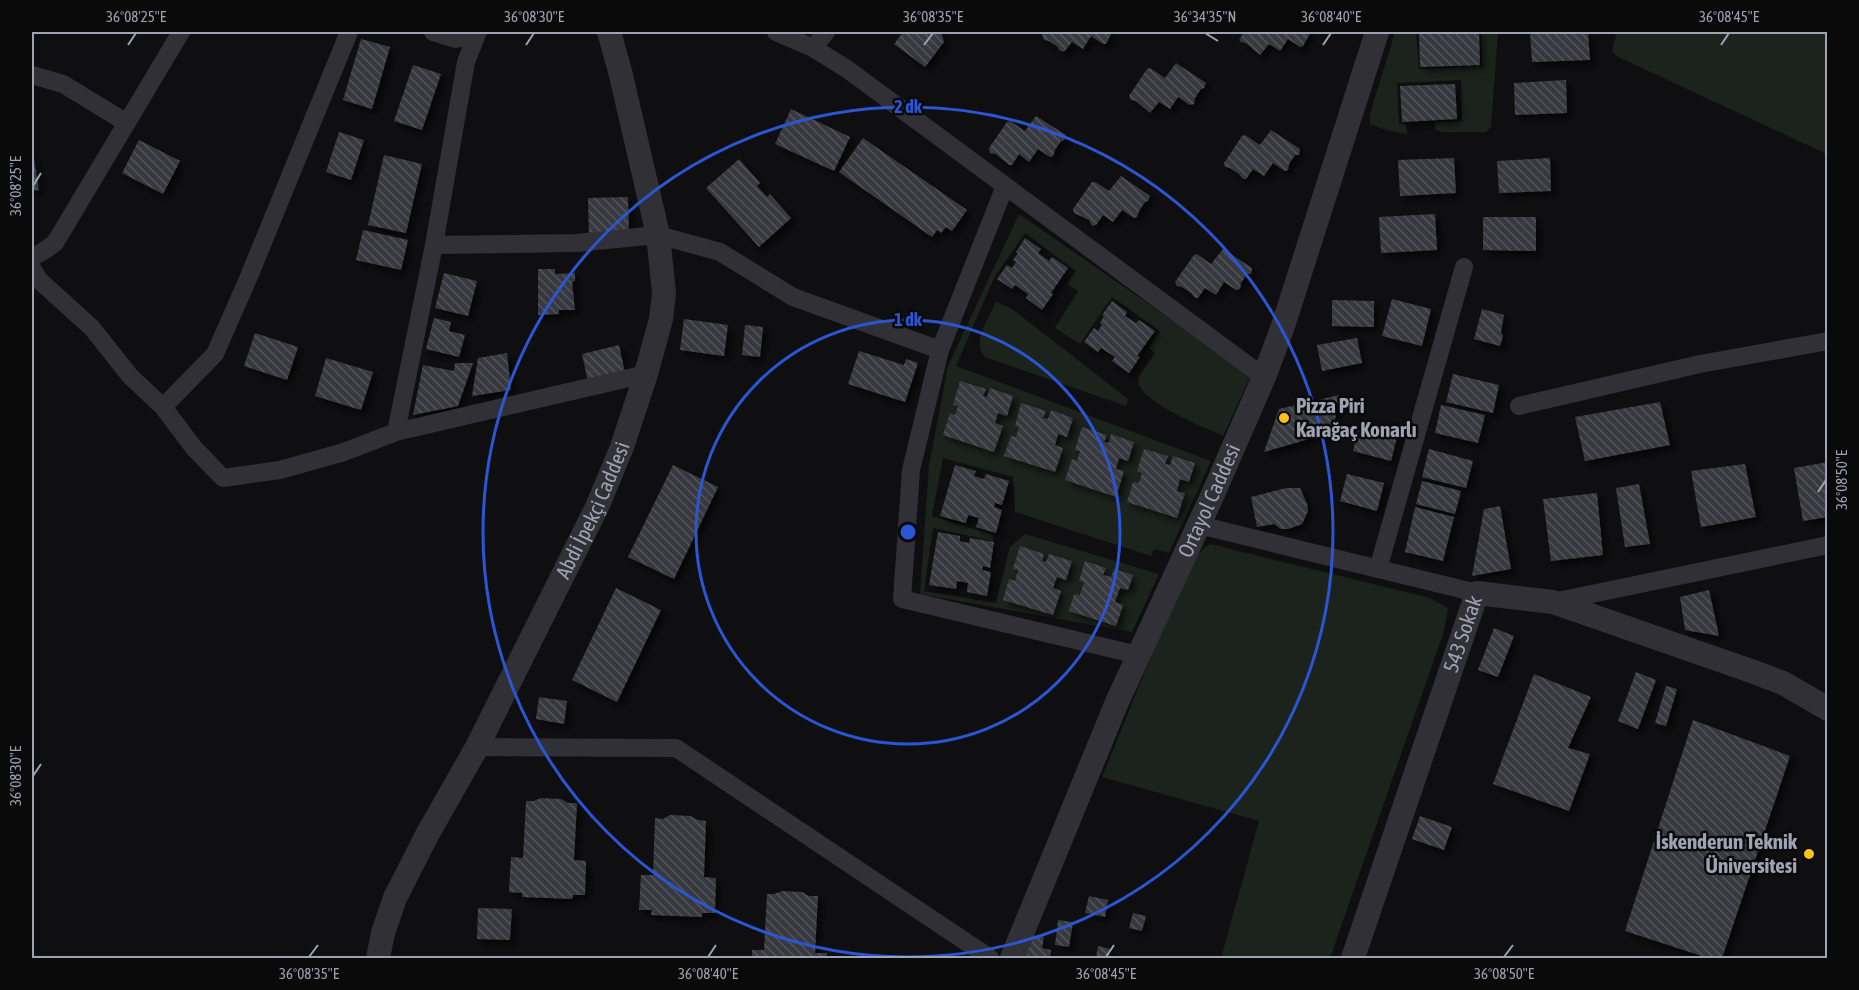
<svg xmlns="http://www.w3.org/2000/svg" width="1859" height="990" viewBox="0 0 1859 990" font-family="'Asap Condensed',sans-serif">
<style>
.grass{fill:#1b231c}
.building{fill:url(#building-back-hatch);filter:url(#shadow)}
.lines{fill:none;stroke-linecap:round;stroke-linejoin:round}
.minor{stroke:#303036;stroke-width:18}
.tertiary{stroke:#303036;stroke-width:24}
.ticks{fill:none;stroke:#9ea3b3;stroke-width:2}
.ring{fill:none;stroke:#2a56d4;stroke-width:3}
.poi-dot{fill:#ffc218;stroke:#0a0a0b;stroke-width:2}
.labels{text-anchor:middle;stroke-width:5;stroke-linejoin:round;paint-order:stroke}
.poi-label{font-size:21px;font-weight:bold;fill:#9ea3b3;stroke:#0a0a0b;text-anchor:start}
.street-label{font-size:21px;fill:#9ea3b3;stroke:#0a0a0b}
.centre{fill:#2a56d4;stroke:#0a0a0b;stroke-width:3}
.ring-label{font-size:18px;text-anchor:middle;font-weight:bold;fill:#2a56d4;stroke:#0a0a0b;stroke-width:5;stroke-linejoin:round;paint-order:stroke}
.neatline{fill:none;stroke:#9ea3b3;stroke-width:2}
.ticks-label{font-size:15px;text-anchor:middle;fill:#9ea3b3}
</style>
<defs>
<pattern id="building-back-hatch" width="6" height="6" patternUnits="userSpaceOnUse" patternTransform="scale(1.5)"><rect width="6" height="6" fill="#38393f"/><path d="M-1 5l2 2M0 0l6 6M5-1l2 2" fill="none" stroke="#525258"/></pattern>
<filter id="shadow"><feDropShadow dx="4.5" dy="4.5" stdDeviation="3" flood-color="#0009"/></filter>
</defs>
<rect width="100%" height="100%" fill="#0f0f11"/>
<!-- grass -->
<path class="grass" d="M1395 32H1416L1419 69 1482 66 1481 32H1498L1491 127 1486 132H1441L1436 130 1434 122 1462 121 1461 80 1397 83 1399 124 1406 125 1407 134 1386 130 1370 124V114Z
M1617 32H1827V154L1618 57 1612 51Z
M1019 214 1251 375 1223 436C1198 424 1152 408 1138 384L1139 376 1155 353 1149 348 1160 331 1112 297 1080 344 1055 328 1078 291 1067 284 1076 271 1025 233 994 278 956 366 1211 461 1169 553 1154 549 1151 556 1015 512 1013 477 943 458 932 516 993 535V541L933 528 924 591 996 603 1010 547 1025 534 1159 574 1132 632 920 594 929 466 948 366Z
M996 302 1012 309 1128 399 1126 406 985 357C971 342 989 318 996 302Z
M1210 544 1430 598 1448 608 1444 631 1330 958H1221L1259 821 1102 777 1191 559Z"/>
<!-- building -->
<path class="building" d="M903 32H941L944 42 925 67 894 44Z
M1045 32H1112L1106 44H1103L1091 36 1083 49 1072 42 1064 52 1059 50 1058 47 1049 41 1044 40 1042 35Z
M1244 32H1311L1303 46 1300 47 1288 39 1280 51 1269 44 1260 55 1246 43 1241 42 1239 40Z
M1419 32H1479L1480 65 1420 67Z
M1530 32H1588L1590 60 1532 62Z
M361 39 390 47 372 109 343 100Z
M1176 63 1206 83 1204 88 1201 89 1195 98 1194 104 1190 105 1178 97 1170 109 1159 102 1150 113 1136 101 1131 100 1129 96 1147 69 1150 68 1165 78Z
M413 65 441 74 422 130 394 121Z
M1566 80 1567 113 1515 115 1514 83Z
M1455 84 1457 119 1402 122 1400 86Z
M791 109 850 137 834 171 775 144Z
M1036 116 1066 135 1064 140 1061 141 1055 150 1053 156 1050 157 1038 149 1029 162 1019 154 1012 165H1009L996 154 990 153 989 148 1007 122 1010 121 1025 131Z
M1271 130 1300 149 1299 155H1295L1289 164 1288 170 1285 171 1273 163 1264 176 1253 169 1246 179H1243L1239 174 1230 168 1225 167 1224 163 1242 136 1245 135 1260 145Z
M339 132 364 140 351 180 326 172Z
M863 138 967 210 952 231 946 227 941 233 937 230 932 237 839 172Z
M139 140 180 161 163 194 122 173Z
M32 146 39 190 32 191Z
M384 155 422 164 406 233 368 225Z
M1454 158 1456 193 1400 196 1398 160Z
M1550 158 1551 191 1499 193 1497 161Z
M739 159 760 183 757 186 767 197 770 194 791 218 759 247 706 188Z
M1121 176 1150 196 1148 201 1145 202 1139 211 1137 217 1134 218 1122 210 1113 222 1103 215 1096 225 1092 226 1089 220 1074 213 1073 209 1092 182H1095L1109 191Z
M628 197 629 234 589 236 588 198Z
M1435 214 1437 250 1381 253 1379 217Z
M1483 217H1536V251L1483 250Z
M363 230 408 240 401 270 356 260Z
M1025 238 1041 249 1038 253 1049 261 1052 257 1068 268 1051 293 1053 294 1042 310 1026 298 1028 294 1015 285 1012 289 997 279 1007 265 1012 268 1016 262 1013 260 1018 253 1016 252Z
M1223 249 1252 268 1251 274H1247L1241 283 1240 289 1236 290 1224 282 1216 295 1205 288 1198 298H1195L1191 293 1182 287 1177 286 1175 282 1194 255 1197 254 1211 264Z
M538 269H555V274L575 273V281L572 282 575 310H559V314L538 315Z
M444 273 477 281 468 316 435 308Z
M1392 299 1431 309 1422 346 1382 336Z
M1332 300 1374 301V327L1332 326Z
M1112 301 1127 312 1125 316 1136 323 1139 320 1155 331 1137 356 1140 357 1129 373 1112 361 1115 357 1101 348 1098 352 1084 342 1094 328 1098 331 1102 325 1100 323 1104 316 1102 315Z
M1482 309 1504 315 1501 332 1503 336 1500 346 1474 339Z
M434 318 451 322 449 331 465 335 459 357 426 349Z
M684 319 728 325 724 356 680 350Z
M745 325 763 327 760 357 742 355Z
M255 333 298 347 287 380 244 366Z
M1357 338 1362 363 1322 371 1317 345Z
M619 345 625 373 588 382 582 354Z
M859 351 904 365 906 359 918 363 905 402 848 384Z
M507 353 511 390 472 396 478 358Z
M326 358 373 372 361 410 315 396Z
M455 363H473L458 406 413 415 423 365 454 371Z
M1453 374 1499 385 1493 413 1446 402Z
M960 381 986 389 983 396 987 397 990 388 1013 396 1007 416 998 413 995 423 1003 426 994 452 943 435 950 413 955 415 958 406 953 405Z
M1339 395 1333 432 1264 452 1279 409Z
M1660 402 1670 445 1585 461 1575 417Z
M1021 403 1046 411 1043 418 1048 419 1051 410 1073 418 1067 437 1058 434 1055 445 1063 448 1055 472 1004 456 1011 436 1016 437 1019 427 1015 426Z
M1441 405 1485 415 1478 443 1435 433Z
M1360 424 1398 433 1391 461 1353 451Z
M1082 427 1107 435 1104 442 1109 443 1111 434 1134 442 1128 461 1119 458 1116 469 1124 471 1116 497 1065 480 1072 459 1077 461 1080 451 1075 450Z
M1144 449 1168 456 1165 464 1170 465 1173 456 1195 463 1189 482 1180 479 1177 491 1185 493 1177 518 1127 502 1133 482 1139 483 1142 473 1137 471Z
M1429 449 1473 461 1466 488 1422 477Z
M1828 462V517L1803 521 1794 468Z
M1745 464 1756 517 1701 527 1691 471Z
M673 465 718 487 674 579 628 557Z
M955 465 976 471 974 476 984 479 986 474 1009 481 1002 505 995 503 994 507 1002 510 996 533 976 527 979 518 968 515 966 523 940 516Z
M1347 474 1384 483 1377 511 1340 501Z
M1422 481 1461 491 1455 514 1416 504Z
M1639 484 1650 544 1625 547 1616 488Z
M1286 488H1300L1307 504 1308 511 1302 524 1288 529H1281L1274 524 1257 527 1251 497Z
M1597 493 1603 555 1551 561 1543 499Z
M1500 506 1511 569 1472 576 1484 509Z
M1415 507 1454 517 1443 561 1405 552Z
M938 532 960 536V541L969 543 970 538 994 542 990 568 983 566 982 570 991 572 987 596 967 592 968 583 957 581 956 589 929 585Z
M1020 546 1044 554 1042 561 1046 562 1049 554 1072 561 1066 580 1057 577 1053 588 1061 591 1053 615 1003 600 1009 579 1015 581 1018 570 1013 569Z
M1085 561 1106 568 1103 575 1111 577 1114 569 1133 575 1128 590 1120 588 1115 602 1123 605 1116 626 1069 611 1074 594 1080 595 1084 582 1079 581Z
M616 588 661 610 617 702 572 680Z
M1709 590 1719 636 1685 630 1680 597Z
M1494 628 1514 636 1498 677 1478 670Z
M1636 672 1656 680 1638 729 1618 721Z
M1534 674 1591 697 1568 748 1590 754 1569 811 1493 784Z
M1666 686 1677 689 1666 726 1655 723Z
M539 697 567 701 564 724 536 719Z
M1693 720 1790 756 1722 958H1708L1625 931Z
M541 798 561 799 568 803H577L574 860 586 861 585 895H573L572 899 522 897V893L509 892 511 857 523 858 526 801H533Z
M670 815 690 816 698 820 706 821 704 877 716 878 715 913H702V917L651 915 652 910H639L641 875H653L655 818 663 819Z
M1420 816 1452 827 1444 850 1412 839Z
M782 891 802 892 809 896H818L815 953H827V958H752V950H764L767 894H774Z
M1089 896 1108 900 1105 917 1085 913Z
M478 908 512 909 510 940 477 939Z
M1133 913 1146 916 1142 931 1129 928Z
M1058 920 1073 922 1069 947 1055 945Z
M1029 935 1044 937 1042 948 1051 950 1050 958H1026Z
M1098 946 1110 949 1108 958H1096Z"/>
<g class="lines">
<!-- minor -->
<path class="minor" d="M433 32 455 39 477 34 478 32
M776 32 813 48 847 69 1264 377
M813 48 826 32
M32 75 63 84 127 123
M434 245 466 62 477 34
M32 257 42 252 55 243 181 32
M32 268 39 280 92 328 130 376 163 407 194 448 223 478 280 470 344 452 396 432
M940 350 911 470 902 599 1138 655
M646 374 396 432 434 245 576 243 658 235 720 252 793 297 940 350 1005 186
M1519 406 1700 364 1828 341
M163 407 215 354 250 274 349 32
M1199 525 1477 593
M1378 569 1464 267
M1553 602 1828 545
M477 747 676 748 990 958"/>
<!-- tertiary -->
<g class="tertiary">
<path id="s1" d="M378 958 383 933 395 898 427 835 477 747 597 507 622 447 646 374 661 319 664 293 658 235 620 71 609 32"/>
<path id="s2" d="M1012 958 1117 702 1213 494 1264 377 1283 326 1377 32"/>
<path id="s3" d="M1353 958 1477 593 1553 602 1754 672 1783 683 1828 709"/>
</g>
</g>
<!-- ticks -->
<path class="ticks" d="M1205 33 1218 41M128 45 136 33M526 45 534 33M924 45 933 33M1323 45 1331 33M1721 45 1729 33M33 186 41 173M1818 492 1826 480M33 776 41 764M309 957 318 945M708 957 716 945M1106 957 1114 945M1504 957 1513 945"/>
<!-- distance rings -->
<g class="ring">
<circle cx="908" cy="532" r="212"/>
<circle cx="908" cy="532" r="425"/>
</g>
<!-- markers -->
<g class="poi-dot">
<circle cx="1284" cy="418" r="6"/>
<circle cx="1809" cy="854" r="6"/>
</g>
<g class="labels">
<!-- poi labels -->
<g class="poi-label">
<text x="1296" y="413">Pizza Piri<tspan x="1296" dy="24">Karağaç Konarlı</tspan></text>
<text x="1797" y="849" text-anchor="end">İskenderun Teknik<tspan x="1797" dy="24">Üniversitesi</tspan></text>
</g>
<!-- street labels -->
<g class="street-label">
<text dy="7" stroke="none"><textPath href="#s2" startOffset="498">Ortayol Caddesi</textPath></text>
<text dy="7" stroke="none"><textPath href="#s1" startOffset="498">Abdi İpekçi Caddesi</textPath></text>
<text dy="7" stroke="none"><textPath href="#s3" startOffset="342">543 Sokak</textPath></text>
</g>
</g>
<circle cx="908" cy="532" r="9" class="centre"/>
<g class="ring-label">
<text x="908" y="113">2 dk</text>
<text x="908" y="326">1 dk</text>
</g>
<!-- border -->
<rect width="1859" height="990" fill="none" stroke="#0a0a0b" stroke-width="66"/>
<rect x="33" y="33" width="1793" height="924" class="neatline"/>
<g class="ticks-label">
<text x="136" y="22">36°08'25"E</text>
<text x="534" y="22">36°08'30"E</text>
<text x="933" y="22">36°08'35"E</text>
<text x="1205" y="22">36°34'35"N</text>
<text x="1331" y="22">36°08'40"E</text>
<text x="1729" y="22">36°08'45"E</text>
<text transform="translate(16 186) rotate(-90)" y="5">36°08'25"E</text>
<text transform="translate(1842 480) rotate(-90)" y="5">36°08'50"E</text>
<text transform="translate(16 776) rotate(-90)" y="5">36°08'30"E</text>
<text x="309" y="979">36°08'35"E</text>
<text x="708" y="979">36°08'40"E</text>
<text x="1106" y="979">36°08'45"E</text>
<text x="1504" y="979">36°08'50"E</text>
</g>
</svg>
